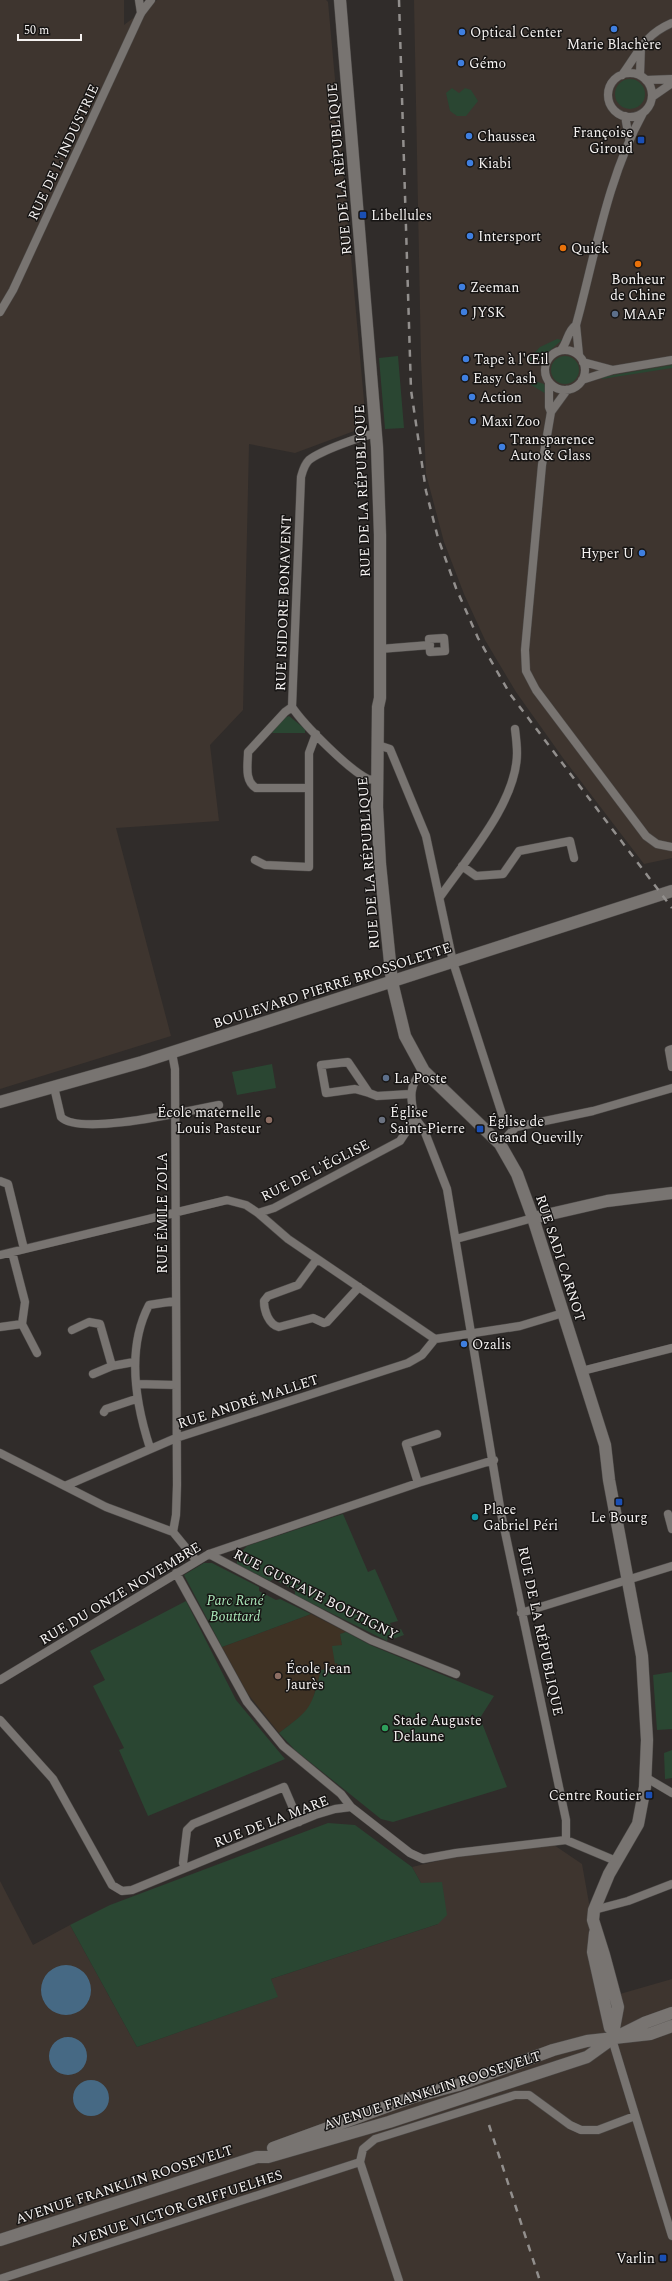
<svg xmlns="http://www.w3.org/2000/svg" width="672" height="2281" viewBox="0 0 672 2281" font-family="Spectral,serif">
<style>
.built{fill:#3e352f}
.education{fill:#3f3224}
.green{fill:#2a4632}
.water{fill:#466984}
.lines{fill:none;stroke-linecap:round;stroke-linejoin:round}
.street-casing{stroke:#4d4a48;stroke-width:9}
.secondary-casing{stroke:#4d4a48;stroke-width:13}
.street{stroke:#787471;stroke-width:8}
.secondary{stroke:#787471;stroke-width:12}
.rail{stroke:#928f8d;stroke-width:2.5;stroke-dasharray:7 7;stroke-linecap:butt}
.shop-dot{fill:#3f7fe0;stroke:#171514;stroke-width:1.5}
.transit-dot{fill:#1a4fb4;stroke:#171514;stroke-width:1.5}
.food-dot{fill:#e8710a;stroke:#171514;stroke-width:1.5}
.service-dot{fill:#5c6f8a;stroke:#171514;stroke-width:1.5}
.education-dot{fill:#8d6e63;stroke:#171514;stroke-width:1.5}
.worship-dot{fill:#6b7280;stroke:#171514;stroke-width:1.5}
.culture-dot{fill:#0f9aa8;stroke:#171514;stroke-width:1.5}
.leisure-dot{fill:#2e9e5b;stroke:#171514;stroke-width:1.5}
.labels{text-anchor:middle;stroke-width:3;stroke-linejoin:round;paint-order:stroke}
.poi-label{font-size:14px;fill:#f5f2f1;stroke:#171514;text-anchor:start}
.street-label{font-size:14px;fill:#f5f2f1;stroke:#171514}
.park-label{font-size:14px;font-style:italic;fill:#aae7b9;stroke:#171514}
</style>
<rect width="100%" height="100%" fill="#302c2a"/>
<!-- built -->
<path class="built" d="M0 0H124V25L157 0H326L328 2 365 412 357 430 295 453 249 444 243 710 210 745 219 821 116 828 171 1036 0 1089Z
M414 0H672V858L644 864 563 758 516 692 485 640 464 594 444 542 426 474 421 360Z
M554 1845 582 1864 606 1998 672 1979V2281H0V1881L33 1945 70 1925 137 2047 277 1997 271 1979 438 1924 421 1883 412 1867 455 1857Z"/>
<!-- education -->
<path class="education" d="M311 1614 346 1632 340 1634 342 1645 333 1650 338 1667 321 1670 311 1706 304 1714 279 1733 248 1694 222 1647Z"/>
<!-- green -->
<path class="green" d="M615 94a15 15 0 1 1 30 0a15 15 0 1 1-30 0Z
M452 88 459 93 465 88 471 90 478 101 466 116H457L450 111 446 93Z
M557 339 562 340 539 360 529 363V358L540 347Z
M551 370a14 14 0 1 1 28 0a14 14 0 1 1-28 0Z
M398 356 404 428 385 429 379 358Z
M672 365V368L602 379V377Z
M529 379 544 384 548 395 531 385Z
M289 716 305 729V733H272L282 719Z
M272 1064 276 1088 237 1095 232 1072Z
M343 1514 368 1572 375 1569 398 1621 390 1623 394 1632 401 1629 404 1635 393 1639 388 1637 387 1641 295 1595V1591L274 1579 270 1581 237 1564V1556L247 1546Z
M204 1563H212L259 1587V1591L276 1600 280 1599 311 1614 222 1647 184 1575Z
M186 1601 236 1700 285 1759 148 1816 119 1750 124 1748 93 1686 105 1680 90 1651Z
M346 1632 370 1645 494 1696 480 1718 507 1787 393 1822 381 1819 295 1750 279 1733C311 1709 311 1709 321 1670L338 1667 337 1663 335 1664 332 1646 342 1645 340 1634Z
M672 1672V1729L657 1730 653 1675Z
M672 1750V1778L665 1779 664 1753Z
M328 1823 355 1825 412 1867 421 1883 442 1882 447 1915 438 1924 271 1979 278 1997 137 2047 70 1925 110 1905Z"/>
<!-- water -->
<path class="water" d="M41 1990a25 25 0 1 1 50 0a25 25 0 1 1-50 0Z
M49 2056a19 19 0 1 1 38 0a19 19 0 1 1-38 0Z
M73 2098a18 18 0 1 1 36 0a18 18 0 1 1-36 0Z"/>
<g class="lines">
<defs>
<path id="street" d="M139 0 141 13
M608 95a22 22 0 1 1 44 0a22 22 0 1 1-44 0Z
M622 75C639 52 644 35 672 23
M640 75 641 46
M646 80 672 79
M652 97 672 83
M625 116 629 138
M0 312 13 290 141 13 151 0
M545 370a20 20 0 1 1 40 0a20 20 0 1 1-40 0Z
M561 350C568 342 567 331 576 325
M579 355 576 325 580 310C597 244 610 173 643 113
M583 362 613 370
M582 380 613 370 672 360
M549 382V407L551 412
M567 390 551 412 542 465 525 650 526 671 536 690 646 836 657 844 672 847
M376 433C360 437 322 450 309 460 304 465 303 470 301 477L292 707C304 725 349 770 368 779 371 780 374 779 377 779
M444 638 445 651 430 652 429 639Z
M380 649 430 645
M292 707 285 712 248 752C248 764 244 781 256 788H308
M378 745 390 749 426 836 453 962 502 1114 507 1122 516 1127
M255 860 265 865 309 867V753L316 734
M462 866 476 876 503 874 519 851 570 841 574 858
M440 897C467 858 517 802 517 753 517 745 516 737 515 729
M672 1049 669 1050 672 1067
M172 1053 175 1069 177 1485 176 1515 173 1532 196 1560
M54 1087 61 1117C80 1137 191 1110 219 1105
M369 1093 355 1089 326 1093 321 1065 348 1062 369 1093 377 1096 410 1094
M415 1118 424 1130 447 1189 501 1513 566 1820V1840
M500 1144 516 1127 593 1111 672 1088
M0 1181 8 1184 24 1249
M258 1213 288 1239 435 1339 520 1326 563 1313
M456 1239 533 1218
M12 1252 25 1302 22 1324 37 1353
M0 1255 227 1200 246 1205 258 1213 274 1208 400 1141 415 1118C410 1099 408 1083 424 1071
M317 1259 298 1285 268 1296 264 1301C264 1311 269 1325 279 1327L313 1318 324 1323 327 1322 359 1287
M0 1327 22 1324
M72 1330 89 1322 100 1324 112 1366 134 1362
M582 1371 672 1348
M93 1374 112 1366
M137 1384 176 1385
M104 1412 106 1409 136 1399
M150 1448C135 1402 126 1349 149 1305L175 1301
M0 1453 106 1507 173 1532
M418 1483 406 1444 437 1434
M65 1486 176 1438 408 1363 422 1355 435 1339
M668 1514 672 1529
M209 1554 371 1640 456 1674
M176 1573 247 1702 283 1746 341 1794 351 1807
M521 1613 672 1566
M0 1680 209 1554 418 1483 494 1460
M0 1720 53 1779 112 1885 122 1891 132 1890 315 1815 335 1809 351 1807 410 1853 423 1859 456 1853 566 1840 616 1861
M645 1777 672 1793
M185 1868 183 1863 187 1830 193 1824 284 1787 299 1822
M594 1910 628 1901 672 1884
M612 2039 672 2236
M0 2279 360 2162
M399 2281 360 2162 363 2149 375 2139 515 2095H529L570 2125 581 2130H598L635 2116"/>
<path id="secondary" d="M340 0 377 447 380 535V698L378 707 377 807 380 864 392 982 405 1036 424 1071 500 1144 517 1174 533 1218 605 1445 609 1480 642 1656 647 1740 645 1787 638 1824 609 1874 594 1910 593 1920 604 1955 618 2007 612 2039
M0 1102 142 1062 672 891
M533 1218 607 1201 672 1193
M595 1933 593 1952 610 2028
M273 2148 413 2097 458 2085 553 2050 587 2041 650 2034 672 2026
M0 2240 257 2157H268L389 2122 587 2057 612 2039 644 2023 672 2013"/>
</defs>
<!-- street casing -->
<use href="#street" class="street-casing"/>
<!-- secondary casing -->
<use href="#secondary" class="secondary-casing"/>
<!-- street -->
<use href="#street" class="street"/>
<!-- secondary -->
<use href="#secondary" class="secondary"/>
<!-- rail -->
<path class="rail" d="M399 0 411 390 426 491 438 538 456 588 478 638 510 694 672 908
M489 2125 540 2281"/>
</g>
<!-- markers -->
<g class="shop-dot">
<circle cx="614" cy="29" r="4"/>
<circle cx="462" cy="32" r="4"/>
<circle cx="461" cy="63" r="4"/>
<circle cx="469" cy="136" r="4"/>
<circle cx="470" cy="163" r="4"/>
<circle cx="470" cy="236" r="4"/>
<circle cx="462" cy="287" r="4"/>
<circle cx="464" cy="312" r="4"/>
<circle cx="466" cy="359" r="4"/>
<circle cx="465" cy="378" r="4"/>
<circle cx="472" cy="397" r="4"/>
<circle cx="473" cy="421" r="4"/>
<circle cx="502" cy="447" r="4"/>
<circle cx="642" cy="553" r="4"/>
<circle cx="464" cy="1344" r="4"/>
</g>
<g class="transit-dot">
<rect x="637" y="136" width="8" height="8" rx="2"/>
<rect x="359" y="211" width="8" height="8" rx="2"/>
<rect x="476" y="1125" width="8" height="8" rx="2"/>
<rect x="615" y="1498" width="8" height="8" rx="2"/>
<rect x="645" y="1791" width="8" height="8" rx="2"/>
<rect x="659" y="2254" width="8" height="8" rx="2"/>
</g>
<g class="food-dot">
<circle cx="563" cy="248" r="4"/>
<circle cx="638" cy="264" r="4"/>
</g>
<g class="service-dot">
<circle cx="615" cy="314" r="4"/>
<circle cx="386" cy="1078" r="4"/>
</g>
<g class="education-dot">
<circle cx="269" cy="1120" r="4"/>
<circle cx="278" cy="1676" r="4"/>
</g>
<circle class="worship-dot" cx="382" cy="1120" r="4"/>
<circle class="culture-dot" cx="475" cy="1517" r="4"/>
<circle class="leisure-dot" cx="385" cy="1728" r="4"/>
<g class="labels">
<!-- poi labels -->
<g class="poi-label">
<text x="470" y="37">Optical Center</text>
<text x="614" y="49" text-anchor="middle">Marie Blachère</text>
<text x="469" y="68">Gémo</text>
<text x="633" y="137" text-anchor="end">Françoise<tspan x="633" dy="16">Giroud</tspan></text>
<text x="477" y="141">Chaussea</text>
<text x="478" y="168">Kiabi</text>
<text x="371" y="220">Libellules</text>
<text x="478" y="241">Intersport</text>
<text x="571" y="253">Quick</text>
<text x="638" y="284" text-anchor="middle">Bonheur<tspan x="638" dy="16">de Chine</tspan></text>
<text x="470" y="292">Zeeman</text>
<text x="472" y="317">JYSK</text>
<text x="623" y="319">MAAF</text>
<text x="474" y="364">Tape à l'Œil</text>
<text x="473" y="383">Easy Cash</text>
<text x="480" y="402">Action</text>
<text x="481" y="426">Maxi Zoo</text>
<text x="510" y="444">Transparence<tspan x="510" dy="16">Auto &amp; Glass</tspan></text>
<text x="634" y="558" text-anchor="end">Hyper U</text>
<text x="394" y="1083">La Poste</text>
<text x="261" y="1117" text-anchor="end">École maternelle<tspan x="261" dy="16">Louis Pasteur</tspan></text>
<text x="390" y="1117">Église<tspan x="390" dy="16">Saint-Pierre</tspan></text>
<text x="488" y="1126">Église de<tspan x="488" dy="16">Grand Quevilly</tspan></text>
<text x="472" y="1349">Ozalis</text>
<text x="483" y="1514">Place<tspan x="483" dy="16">Gabriel Péri</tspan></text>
<text x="619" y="1522" text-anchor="middle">Le Bourg</text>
<text x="286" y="1673">École Jean<tspan x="286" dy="16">Jaurès</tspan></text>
<text x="393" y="1725">Stade Auguste<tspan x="393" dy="16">Delaune</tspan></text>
<text x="641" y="1800" text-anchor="end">Centre Routier</text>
<text x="655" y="2263" text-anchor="end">Varlin</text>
</g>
<!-- street labels -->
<g class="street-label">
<text transform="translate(63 152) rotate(-65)" y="5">RUE DE L'INDUSTRIE</text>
<text transform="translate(339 169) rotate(-95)" y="5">RUE DE LA RÉPUBLIQUE</text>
<text transform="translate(362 491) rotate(-92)" y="5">RUE DE LA RÉPUBLIQUE</text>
<text transform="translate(283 603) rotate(-88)" y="5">RUE ISIDORE BONAVENT</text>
<text transform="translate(368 863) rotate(-94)" y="5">RUE DE LA RÉPUBLIQUE</text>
<text transform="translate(332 985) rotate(-18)" y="5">BOULEVARD PIERRE BROSSOLETTE</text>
<text transform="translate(315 1170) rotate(-27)" y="5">RUE DE L'ÉGLISE</text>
<text transform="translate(162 1213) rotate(-90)" y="5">RUE ÉMILE ZOLA</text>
<text transform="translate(561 1258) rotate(72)" y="5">RUE SADI CARNOT</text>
<text transform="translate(248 1401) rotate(-18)" y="5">RUE ANDRÉ MALLET</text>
<text transform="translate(120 1593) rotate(-31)" y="5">RUE DU ONZE NOVEMBRE</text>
<text transform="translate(316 1594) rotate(27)" y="5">RUE GUSTAVE BOUTIGNY</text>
<text transform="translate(541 1631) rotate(78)" y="5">RUE DE LA RÉPUBLIQUE</text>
<text transform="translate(271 1821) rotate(-21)" y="5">RUE DE LA MARE</text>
<text transform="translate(432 2090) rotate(-18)" y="5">AVENUE FRANKLIN ROOSEVELT</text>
<text transform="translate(124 2184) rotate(-18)" y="5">AVENUE FRANKLIN ROOSEVELT</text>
<text transform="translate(176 2208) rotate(-18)" y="5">AVENUE VICTOR GRIFFUELHES</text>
</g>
<!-- park labels -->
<g class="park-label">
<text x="235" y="1605">Parc René<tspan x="235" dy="16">Bouttard</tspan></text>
</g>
</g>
<!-- scale -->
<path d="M18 34v6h63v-6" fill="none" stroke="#f5f2f1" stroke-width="2"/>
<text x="24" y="34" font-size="12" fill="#f5f2f1" stroke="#171514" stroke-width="3" paint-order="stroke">50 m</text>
</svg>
